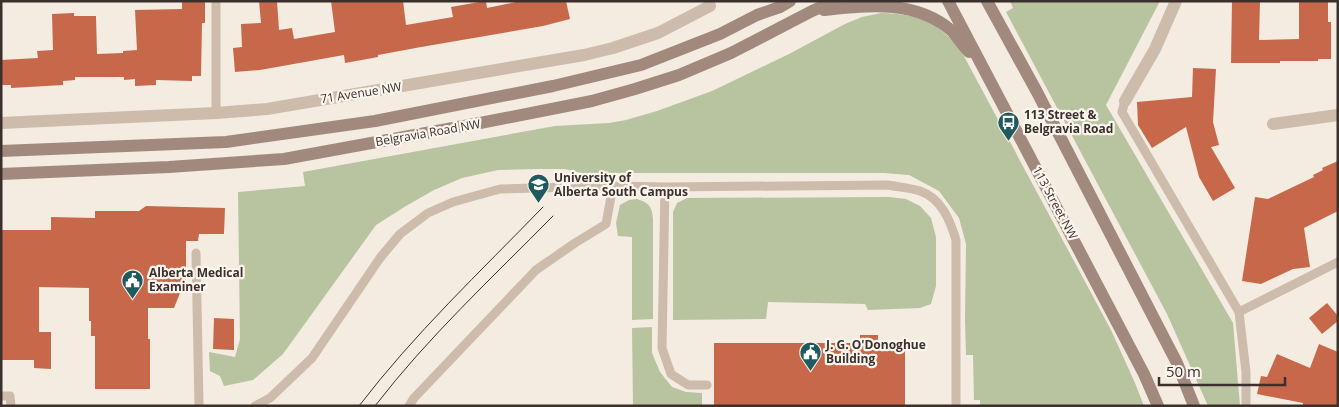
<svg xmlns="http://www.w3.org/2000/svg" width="1339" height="407" viewBox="0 0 1339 407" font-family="'Open Sans',sans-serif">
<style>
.green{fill:#b8c4a0}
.building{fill:#c8684a}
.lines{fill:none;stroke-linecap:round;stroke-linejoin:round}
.service{stroke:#cdbbac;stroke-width:9}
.minor{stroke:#cdbbac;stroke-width:12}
.secondary{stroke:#a18a7d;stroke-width:12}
.tram{stroke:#3b302b;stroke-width:1}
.labels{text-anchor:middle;stroke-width:4.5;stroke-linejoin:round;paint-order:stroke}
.street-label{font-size:12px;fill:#3b302b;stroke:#fbf5ee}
.poi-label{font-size:12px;font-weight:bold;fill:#3b302b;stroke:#fbf5ee;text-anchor:start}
</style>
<rect width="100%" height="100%" fill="#f4ebe1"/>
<!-- green -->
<path class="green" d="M1010 1H1160L1106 105 1233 323 1240 406H1208L1167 314 1006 12 1013 8Z
M881 13C917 14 934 20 959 47L1111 330 1135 383 1144 406H980V400H974L973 355H966L965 320 966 244 959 218 939 191 909 175 884 173H581L565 169H539L498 170 462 178 434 190 406 206 376 225 283 354 253 380 224 386 220 376 210 371 209 352 235 357 240 339 238 192 305 186 303 172 555 126 609 123 626 120 657 111 712 91 789 54 845 24 862 17Z
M889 197 906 199 920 206 931 218 936 237V286L931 304 920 308 868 310 865 304 768 302 766 319 673 320V212L677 203 687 198Z
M637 199C649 203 652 206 653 219V319L632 320V237L618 236 616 223 620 205 629 200Z
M652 327V353L660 372 672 387 686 392 702 393V406H633L632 328Z"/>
<!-- building -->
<path class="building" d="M182 1H205V23H202L201 76H192V81L156 80V85L135 86V79L124 80V77H75V80L63 81V85L11 88V85H1V60L38 58 37 51 53 50 52 14 74 13V16H96L97 54 123 53V51L137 50 135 10 182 9Z
M259 1H277L279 30 292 28 294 39 335 32 331 1H403L406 25 453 17 451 7 485 1H486L487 8 521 1H566L570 19 543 26 421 47 378 55V57L345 63 344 55 260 70 235 72 233 48 242 47 241 24 261 23Z
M1232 1H1260L1259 40 1299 39V1H1328V22H1331V59H1318V61H1280V63H1231Z
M1193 68 1216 69 1213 122 1219 145 1211 147 1235 188 1213 201 1199 177 1186 127 1152 148 1138 125 1137 102 1192 97Z
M1338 161V211L1304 228 1310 267 1293 269 1261 284 1242 281 1255 197 1268 199 1314 177 1313 175 1323 170 1322 168Z
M146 206 225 208 224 234H199L198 241H186V271H189L174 308H148V339H150V389H95V336H91V321H89V288L39 287V332H51V369L34 368V360H1V230H51V217L95 218V211H139Z
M1327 303 1338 316V321L1322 334 1309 318Z
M214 318 234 319V350L213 349Z
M860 335H878V343H905V406H714V343H860Z
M1319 344 1338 352V406H1303V403L1257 394 1261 376 1267 377 1277 354 1310 368Z"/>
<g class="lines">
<!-- service -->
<path class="service" d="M1125 101 1122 112 1239 312 1246 372V406
M216 113V1
M665 187 662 348 671 374 688 385H707
M196 253 199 406
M1239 312 1338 262
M1 396H10L11 406
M255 406 270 398 312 358 380 258 400 234 428 213 453 202 500 189 613 186 665 187 888 185C898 187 910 188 920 191 941 198 950 220 956 240V406
M409 406 414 398 536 270 575 243 606 224 613 186"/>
<!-- minor -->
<path class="minor" d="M1125 101 1155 49 1176 1
M1 123 216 113 267 109 584 55 613 48 658 33 710 6
M1273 124 1338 115"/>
<!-- secondary -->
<path class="secondary" d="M948 1 1144 374 1158 406
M987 1 1037 92 1177 363 1194 406
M824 10C871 5 916 0 952 31 958 38 963 46 969 52
M1 151 226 142 375 121 553 86 641 65 720 34 757 15 780 7 790 1
M1 174 169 167 284 159 475 124 592 101 635 89 679 75 731 53 812 11 835 1"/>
<!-- tram -->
<path class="tram" d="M359 406C414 334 480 272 543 207
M375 406C428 337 492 278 553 216"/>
</g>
<!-- icons -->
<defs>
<symbol id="bus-pin" viewBox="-11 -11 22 30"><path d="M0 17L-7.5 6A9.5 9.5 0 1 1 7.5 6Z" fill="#1f5a5e" stroke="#fbf5ee"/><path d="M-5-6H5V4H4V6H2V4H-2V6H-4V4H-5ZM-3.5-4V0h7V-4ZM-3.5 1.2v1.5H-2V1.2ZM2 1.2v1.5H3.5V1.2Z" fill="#fff"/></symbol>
<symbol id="university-pin" viewBox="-11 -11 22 30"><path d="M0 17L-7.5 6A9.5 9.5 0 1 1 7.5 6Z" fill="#1f5a5e" stroke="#fbf5ee"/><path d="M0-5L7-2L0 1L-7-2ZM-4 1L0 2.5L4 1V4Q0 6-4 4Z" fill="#fff"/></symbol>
<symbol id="civic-pin" viewBox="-11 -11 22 30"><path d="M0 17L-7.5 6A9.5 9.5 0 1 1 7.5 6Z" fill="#1f5a5e" stroke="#fbf5ee"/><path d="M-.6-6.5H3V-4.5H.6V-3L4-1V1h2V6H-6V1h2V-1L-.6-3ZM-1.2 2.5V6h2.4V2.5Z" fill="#fff"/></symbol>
</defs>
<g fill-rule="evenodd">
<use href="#bus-pin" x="996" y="110" width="25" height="34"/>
<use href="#university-pin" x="526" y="172" width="25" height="34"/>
<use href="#civic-pin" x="120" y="268" width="25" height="34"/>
<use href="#civic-pin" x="798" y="340" width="25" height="34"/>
</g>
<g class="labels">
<!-- street labels -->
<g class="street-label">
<text transform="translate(361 93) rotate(-9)" y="4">71 Avenue NW</text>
<text transform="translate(428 133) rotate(-10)" y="4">Belgravia Road NW</text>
<text transform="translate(1055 203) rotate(62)" y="4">113 Street NW</text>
</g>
<!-- poi labels -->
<g class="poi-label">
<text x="1024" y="119">113 Street &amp;<tspan x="1024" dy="14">Belgravia Road</tspan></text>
<text x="554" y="182">University of<tspan x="554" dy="14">Alberta South Campus</tspan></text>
<text x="149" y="277">Alberta Medical<tspan x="149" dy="14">Examiner</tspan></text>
<text x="826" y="349">J. G. O'Donoghue<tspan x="826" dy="14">Building</tspan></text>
</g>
</g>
<!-- border -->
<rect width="1339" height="407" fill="none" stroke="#3b302b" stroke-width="5"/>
<!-- scale -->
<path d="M1159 377v8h126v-8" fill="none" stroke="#3b302b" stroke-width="2.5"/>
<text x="1166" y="377" font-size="15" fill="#3b302b" stroke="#fbf5ee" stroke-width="4" paint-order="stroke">50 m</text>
</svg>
